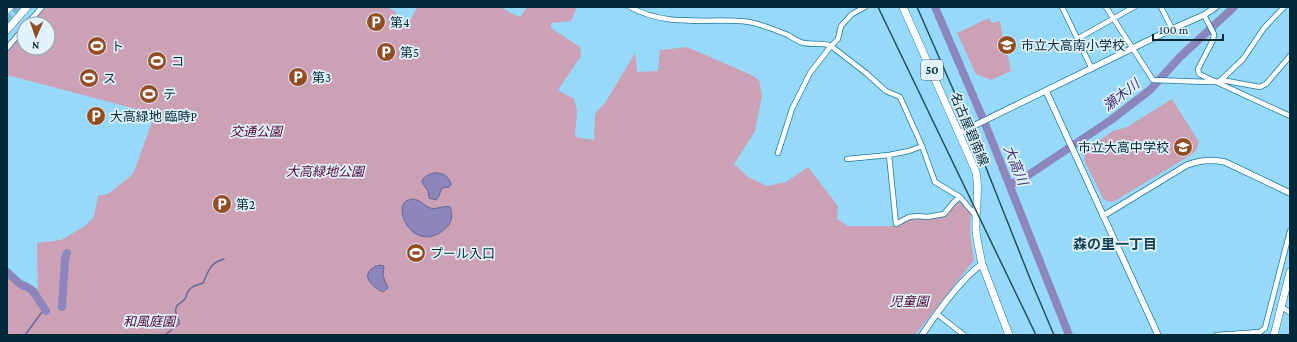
<svg xmlns="http://www.w3.org/2000/svg" width="1297" height="342" viewBox="0 0 1297 342" font-family="'Crimson Pro','Noto Sans JP',serif">
<style>
.green{fill:#cca1b5}
.water{fill:#8c86bd;stroke:#636a95}
.lines{fill:none;stroke-linecap:round;stroke-linejoin:round}
.stream{stroke:#636a95;stroke-width:1.5}
.river{stroke:#8c86bd;stroke-width:8}
.motorway-tunnel{stroke:#79b6d2;stroke-width:8;stroke-dasharray:8 4;stroke-linecap:butt}
.minor-casing{stroke:#197a9e;stroke-width:6}
.tertiary-casing{stroke:#197a9e;stroke-width:7}
.primary-casing{stroke:#197a9e;stroke-width:8}
.trunk-casing{stroke:#197a9e;stroke-width:8}
.minor{stroke:#fff;stroke-width:4.5}
.tertiary{stroke:#fff;stroke-width:5.5}
.primary{stroke:#fff;stroke-width:7}
.trunk{stroke:#fff;stroke-width:7}
.rail{stroke:#224f61;stroke-width:1.5}
.labels{text-anchor:middle;stroke-width:3.5;stroke-linejoin:round;paint-order:stroke}
.shield{fill:#e2f2fa;stroke:#456572;stroke-width:1}
.shield-label{font-size:12px;font-weight:bold;fill:#022938}
.poi-label{font-size:13px;fill:#022938;stroke:#e2f2fa;text-anchor:start}
.street-label{font-size:13px;fill:#022938;stroke:#e2f2fa}
.park-label{font-size:13px;font-style:italic;fill:#4e0532;stroke:#e2f2fa}
.water-label{font-size:14px;font-style:italic;fill:#403276;stroke:#e2f2fa}
.neighbourhood-label{font-size:14px;font-weight:bold;fill:#124255;stroke:#e2f2fa}
</style>
<rect width="100%" height="100%" fill="#97d9f9"/>
<!-- green -->
<path class="green" d="M46 7H388L394 11 404 23H409L417 7H504L505 10 520 17 527 7H577L571 21 551 23V28L580 47 581 56 558 90 574 99 577 111 575 137 594 140 595 114 605 103 635 53 637 72 658 71 660 50 687 47 749 74 759 80 762 95 755 131 734 164 748 177 767 186 786 182 808 167 838 206 837 219 848 226H900L908 218 945 216 959 200 971 211 970 233 974 260 915 335H7V269L32 288 38 295 37 243 61 240 85 226 94 217 98 196 108 194 133 174 155 114 7 75V52L24 32V48H48V24H31Z
M989 18 992 23 1000 21 1003 39H1004L1011 71 991 80 976 74 957 33Z
M1172 99 1199 142 1196 150 1191 155 1113 202 1104 200 1084 160 1085 150 1113 131 1127 127Z"/>
<!-- water -->
<path class="water" d="M433 173C441 172 450 176 451 185L449 187 442 188 438 198 436 200 429 198 428 191 423 184 422 180 426 176Z
M412 199C420 199 423 205 430 208 437 210 443 205 450 207 453 214 452 222 447 227 418 256 392 213 406 201 408 200 410 200 412 199Z
M379 265 384 266 383 276 388 288 383 292C376 289 362 279 370 270 372 268 376 266 379 265Z"/>
<g class="lines">
<!-- stream -->
<path class="stream" d="M25 335 42 312 46 311
M165 335 179 324C180 318 174 314 176 308 177 303 182 303 185 299 187 295 187 291 191 288 194 285 199 285 203 283 209 270 210 263 224 259"/>
<!-- river -->
<path class="river" d="M935 7 986 126 1069 335
M1009 184 1018 182 1111 120 1150 90 1180 57 1234 7
M7 272 20 284 27 287 33 291 46 311
M62 307 65 259 67 253"/>
<!-- motorway-tunnel -->
<path class="motorway-tunnel" d="M7 22 19 7"/>
<defs>
<path id="minor" d="M630 7C664 26 702 19 738 21 754 21 773 29 788 35 793 38 798 42 804 43 813 45 822 42 831 46L866 73 886 91 900 97 922 146 935 182 960 197 976 216
M1062 7 1092 69
M1106 7 1153 80 1208 82H1217L1221 80 1243 59 1264 28 1284 7
M1161 7 1172 29
M1204 15 1214 34 1213 40 1198 69 1199 74 1290 116
M27 24 42 7
M1077 39 1134 7
M7 48 24 28
M1221 80 1260 87 1266 84 1290 56
M922 146 909 151 889 155 896 224 909 217 918 216 927 217 944 214 954 202 960 197
M778 153 792 109 810 73 831 46 838 39 841 26 852 14 865 7
M847 159 889 155
M1281 306 1290 313
M937 314 964 335
M1217 335 1260 332 1265 328 1290 231"/>
<path id="tertiary" d="M1046 91 1158 335
M959 133 1172 29 1204 15 1216 7
M1103 216 1187 165C1200 160 1211 159 1225 162L1290 193
M922 335C936 314 962 278 982 264"/>
<path id="primary" d="M903 7 976 172C980 193 975 210 976 231 977 242 980 253 982 264L1009 335
M1274 335 1290 272"/>
<path id="trunk" d="M7 10 10 7
M7 30 27 7"/>
</defs>
<!-- minor casing -->
<use href="#minor" class="minor-casing"/>
<!-- tertiary casing -->
<use href="#tertiary" class="tertiary-casing"/>
<!-- primary casing -->
<use href="#primary" class="primary-casing"/>
<!-- trunk casing -->
<use href="#trunk" class="trunk-casing"/>
<!-- minor -->
<use href="#minor" class="minor"/>
<!-- tertiary -->
<use href="#tertiary" class="tertiary"/>
<!-- primary -->
<use href="#primary" class="primary"/>
<!-- trunk -->
<use href="#trunk" class="trunk"/>
<!-- rail -->
<path class="rail" d="M878 7 1036 335
M917 7 973 135 1029 276 1054 335"/>
</g>
<!-- icons -->
<defs>
<symbol id="parking-disc" viewBox="-11 -11 22 22"><circle r="9.5" fill="#924d23" stroke="#e2f2fa"/><path d="M-3.5-5.5H1a3.5 3.5 0 0 1 0 7H-1V5.5H-3.5ZM-1-3.4V-.6H.8a1.4 1.4 0 0 0 0-2.8Z" fill="#fff"/></symbol>
<symbol id="school-disc" viewBox="-11 -11 22 22"><circle r="9.5" fill="#924d23" stroke="#e2f2fa"/><path d="M0-5L7-2L0 1L-7-2ZM-4 1L0 2.5L4 1V4Q0 6-4 4Z" fill="#fff"/></symbol>
<symbol id="stadium-disc" viewBox="-11 -11 22 22"><circle r="9.5" fill="#924d23" stroke="#e2f2fa"/><path d="M0-5a6.5 5 0 1 0 0 10a6.5 5 0 1 0 0-10ZM-3.5-1.8h7v3.6h-7Z" fill="#fff"/></symbol>
</defs>
<g fill-rule="evenodd">
<use href="#parking-disc" x="365" y="11" width="22" height="22"/>
<use href="#school-disc" x="996" y="34" width="22" height="22"/>
<use href="#stadium-disc" x="86" y="35" width="22" height="22"/>
<use href="#parking-disc" x="375" y="41" width="22" height="22"/>
<use href="#stadium-disc" x="146" y="50" width="22" height="22"/>
<use href="#parking-disc" x="287" y="66" width="22" height="22"/>
<use href="#stadium-disc" x="78" y="67" width="22" height="22"/>
<use href="#stadium-disc" x="138" y="83" width="22" height="22"/>
<use href="#parking-disc" x="85" y="105" width="22" height="22"/>
<use href="#school-disc" x="1172" y="136" width="22" height="22"/>
<use href="#parking-disc" x="211" y="193" width="22" height="22"/>
<use href="#stadium-disc" x="405" y="242" width="22" height="22"/>
</g>
<g class="labels">
<!-- shield labels -->
<rect class="shield" x="921" y="60" width="22" height="20" rx="3"/>
<g class="shield-label">
<text x="932" y="74">50</text>
</g>
<!-- poi labels -->
<g class="poi-label">
<text x="390" y="27">第4</text>
<text x="1021" y="50">市立大高南小学校</text>
<text x="111" y="51">ト</text>
<text x="400" y="57">第5</text>
<text x="171" y="66">コ</text>
<text x="312" y="82">第3</text>
<text x="103" y="83">ス</text>
<text x="163" y="99">テ</text>
<text x="110" y="121">大高緑地 臨時P</text>
<text x="1169" y="152" text-anchor="end">市立大高中学校</text>
<text x="236" y="209">第2</text>
<text x="430" y="258">プール入口</text>
</g>
<!-- street labels -->
<g class="street-label">
<text transform="translate(970 129) rotate(67)" y="5">名古屋碧南線</text>
</g>
<!-- park labels -->
<g class="park-label">
<text x="256" y="136">交通公園</text>
<text x="325" y="176">大高緑地公園</text>
<text x="909" y="306">児童園</text>
<text x="149" y="326">和風庭園</text>
</g>
<!-- water labels -->
<g class="water-label">
<text transform="translate(1121 95) rotate(-38)" y="5">瀬木川</text>
<text transform="translate(1016 165) rotate(68)" y="5">大高川</text>
</g>
<!-- neighbourhood labels -->
<g class="neighbourhood-label">
<text x="1115" y="249">森の里一丁目</text>
</g>
</g>
<!-- border -->
<rect width="1297" height="342" fill="none" stroke="#022938" stroke-width="16"/>
<!-- north arrow -->
<g transform="translate(36 36) rotate(182)"><circle r="19" fill="#e2f2fa" stroke="#88a2ac"/>
<path d="M0-3L7 15L0 10L-7 15Z" fill="#924d23"/>
<text y="-6" font-size="11" font-weight="bold" text-anchor="middle" fill="#022938">N</text>
</g>
<!-- scale -->
<path d="M1153 34v6h70v-6" fill="none" stroke="#022938" stroke-width="2"/>
<text x="1159" y="34" font-size="12" fill="#022938" stroke="#e2f2fa" stroke-width="3" paint-order="stroke">100 m</text>
</svg>
